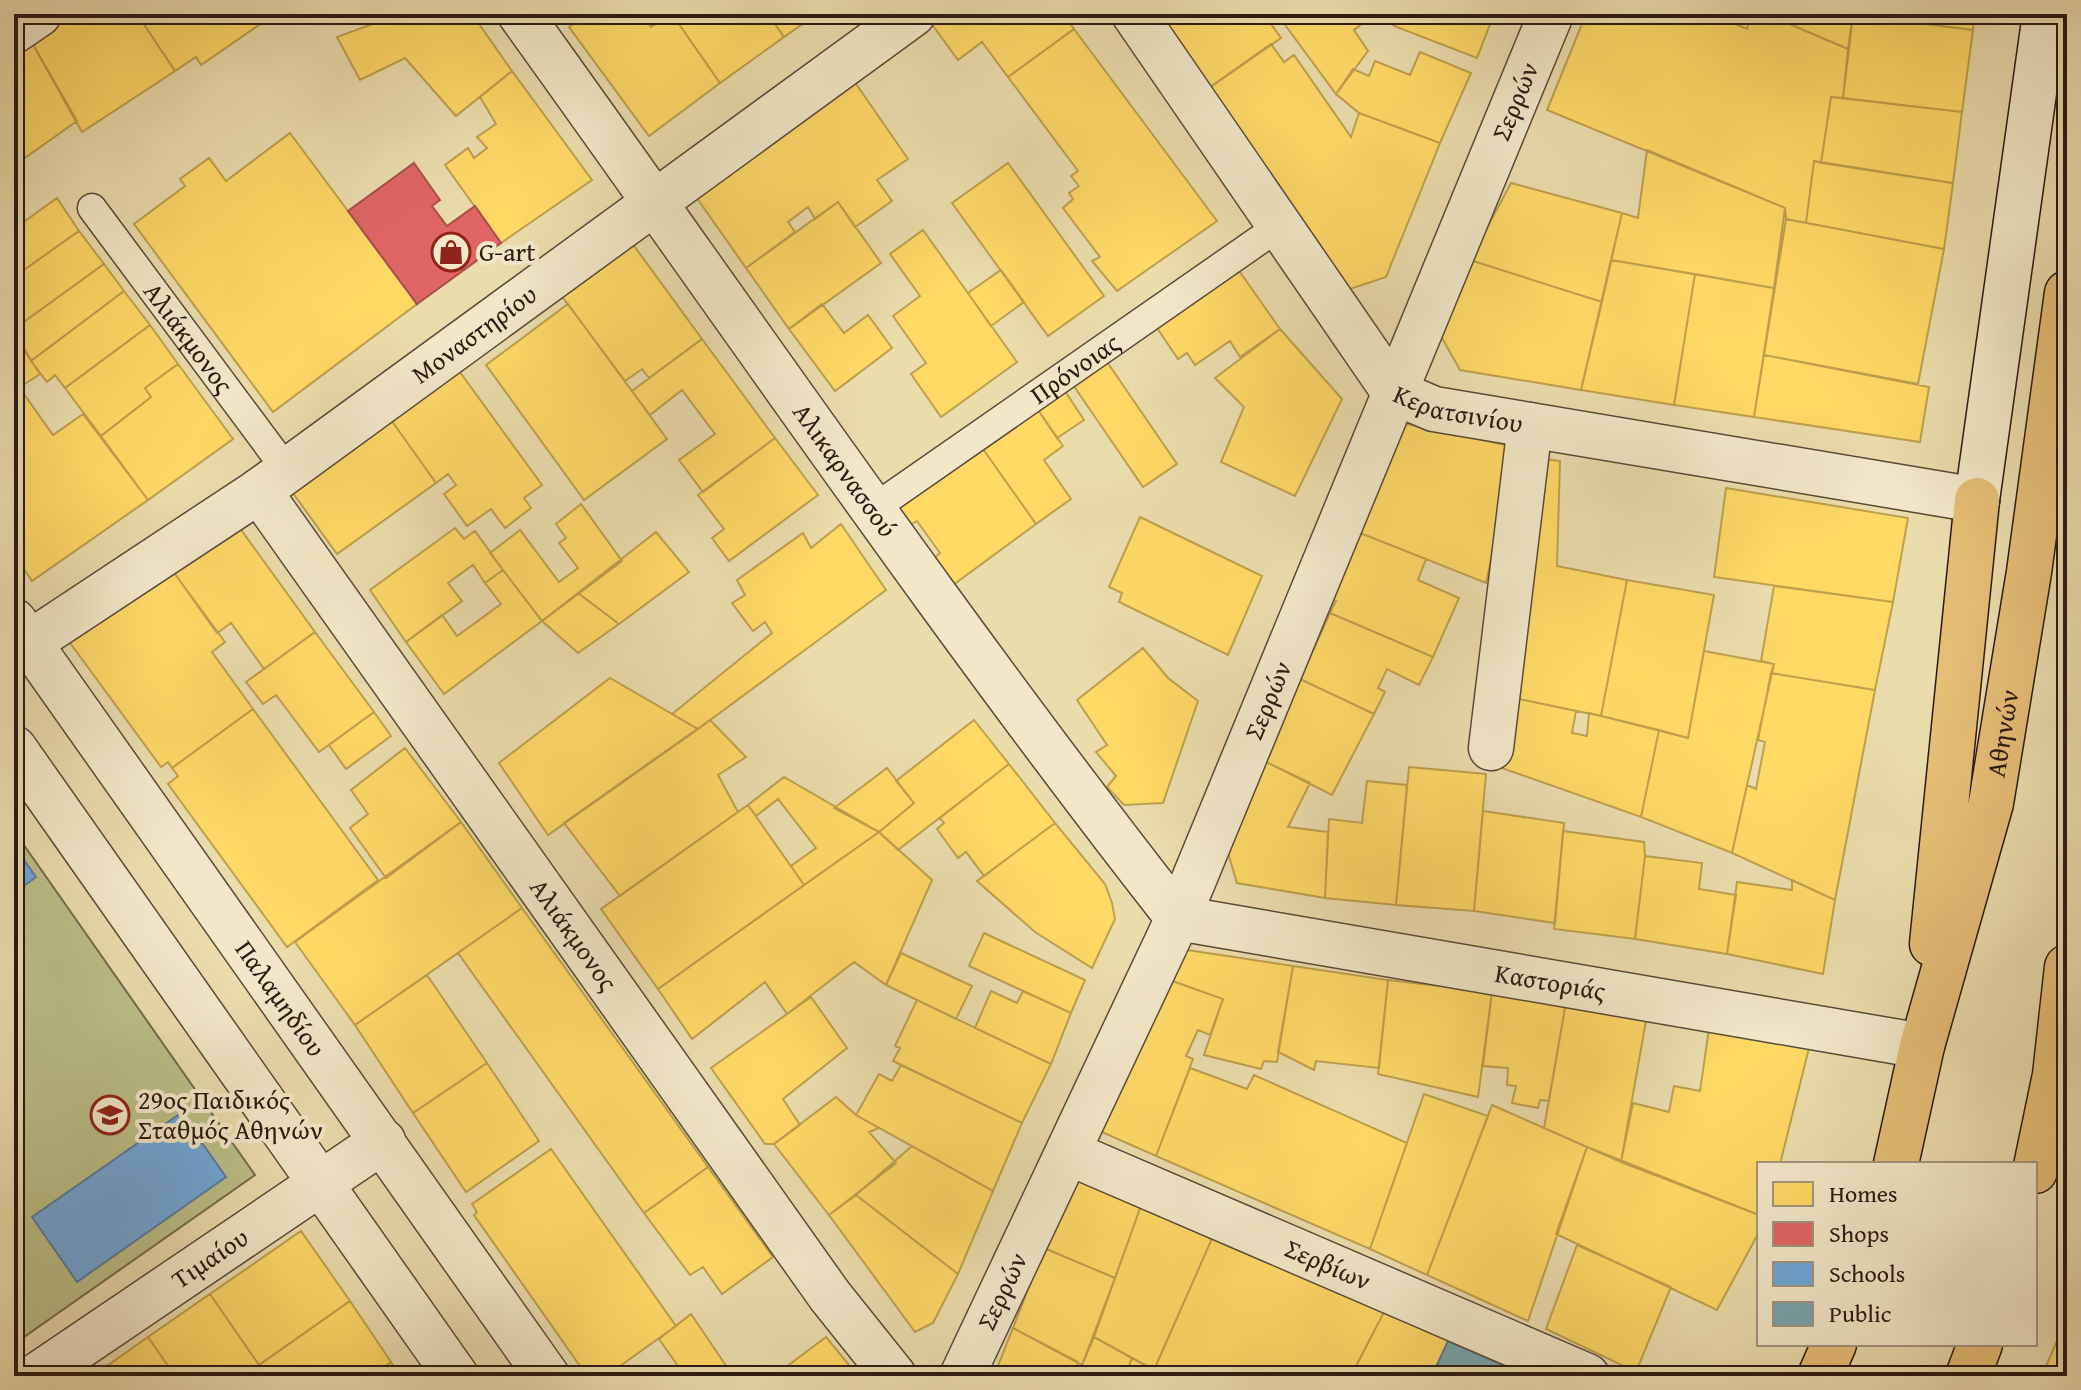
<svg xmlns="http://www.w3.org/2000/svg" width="2081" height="1390" viewBox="0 0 2081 1390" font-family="'Gentium Book Plus',serif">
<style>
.green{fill:#bbbf87;stroke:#726c4d;stroke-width:2}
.homes{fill:#ffd966;stroke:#bfa04d;stroke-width:2}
.shops{fill:#e06666;stroke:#a94f4d;stroke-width:2}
.schools{fill:#6fa8dc;stroke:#5a7da0;stroke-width:2}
.public{fill:#76a5af;stroke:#5f7b80;stroke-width:2}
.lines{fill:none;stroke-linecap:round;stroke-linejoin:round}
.service-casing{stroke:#5a4a39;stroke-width:31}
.minor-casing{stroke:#5a4a39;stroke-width:47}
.tertiary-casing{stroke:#5a4a39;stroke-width:47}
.secondary-casing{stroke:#2a1a13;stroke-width:47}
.trunk-casing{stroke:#2a1a13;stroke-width:47}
.service{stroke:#f2e8c9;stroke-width:28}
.minor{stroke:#f2e8c9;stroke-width:44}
.tertiary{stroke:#f2e8c9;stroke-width:44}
.secondary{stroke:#f2e8c9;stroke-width:44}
.trunk{stroke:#e6be76;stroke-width:44}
.labels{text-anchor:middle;stroke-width:8;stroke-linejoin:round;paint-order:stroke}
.street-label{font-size:26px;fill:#2a1a13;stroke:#f2e8c9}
.poi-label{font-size:26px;fill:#2a1a13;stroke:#f2e8c9;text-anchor:start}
</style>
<rect width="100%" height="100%" fill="#ebdcac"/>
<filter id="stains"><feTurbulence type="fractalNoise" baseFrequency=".0025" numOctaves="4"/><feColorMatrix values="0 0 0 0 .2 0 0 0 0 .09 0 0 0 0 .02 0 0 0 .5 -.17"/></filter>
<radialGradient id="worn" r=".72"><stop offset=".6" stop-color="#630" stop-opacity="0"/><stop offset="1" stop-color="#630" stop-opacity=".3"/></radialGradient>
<!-- green -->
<path class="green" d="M14 831 255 1175 14 1344Z"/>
<!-- homes -->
<path class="homes" d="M68 14H137L175 71 82 132 31 41Z
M137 14H260L254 18 259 25 201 65 196 57 175 71Z
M400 14H472L512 71 456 116 405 58 360 80 337 37Z
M575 14H642L651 27 672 14 720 83 649 136 569 27 575 23 570 17Z
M672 14H768L784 37 720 83Z
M768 14H817L784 37Z
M943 14H1063L1074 29 1008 77 982 42 958 60 931 23Z
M1152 14H1264L1281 38 1206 90Z
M1277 14H1375L1354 30 1368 51 1336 94Z
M1385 14H1494L1477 58 1394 26Z
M1586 14H1712L1747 29 1752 14H1766L1848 49 1843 98 1831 97 1821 163 1814 161 1806 223 1786 219 1785 208 1547 110Z
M1712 14H1752L1747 29Z
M1766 14H1853L1848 49Z
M1880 14H1974L1973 30 1880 18Z
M1853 15 1973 30 1962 112 1843 98Z
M1074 29 1217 221 1117 291 1092 261 1100 257 1063 208 1073 199 1069 193 1079 186 1071 176 1078 171 1008 77Z
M31 41 77 121 19 162 14 155V52Z
M1271 44 1284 62 1294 55 1351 137 1359 113 1440 143 1386 277 1347 290 1206 90Z
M1420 52 1471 73 1440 143 1359 113 1336 94 1353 69 1369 76 1375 61 1410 75Z
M512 71 592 180 501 243 445 165 468 148 474 158 487 148 477 137 496 124 480 97Z
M854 81 908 159 877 180 892 201 855 227 838 202 815 219 808 207 788 222 795 232 746 268 694 194Z
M1831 97 1962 112 1953 183 1821 163Z
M290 133 417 304 273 412 134 224 185 186 180 179 209 158 226 181Z
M1647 150 1785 208 1774 288 1611 260 1622 213 1638 218Z
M1814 161 1953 183 1944 249 1806 223Z
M1008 163 1104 296 1048 336 952 203Z
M1511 183 1622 213 1602 302 1470 260Z
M57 198 79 231 14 277V229Z
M838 202 881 263 789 329 746 268Z
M1786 219 1944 249 1918 384 1764 355Z
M923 230 1017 362 941 417 911 374 926 363 893 316 920 296 890 254Z
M79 231 104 264 14 329V277Z
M632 243 702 339 649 378 642 369 625 381 561 295Z
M1470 260 1602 302 1581 390 1460 370 1438 331Z
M1611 260 1695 274 1674 405 1581 390Z
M104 264 124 291 31 361 14 329Z
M1235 265 1280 329 1240 357 1230 341 1195 365 1187 353 1178 359 1153 322Z
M1001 270 1024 302 991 326 968 293Z
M1695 274 1774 288 1754 417 1674 405Z
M124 291 150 325 65 388 55 375 47 382 31 361Z
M568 304 667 439 584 500 486 365Z
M822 304 844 333 868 315 892 348 835 391 789 329Z
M150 325 178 364 145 388 151 397 101 436 65 388Z
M1280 329 1342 399 1295 496 1221 462 1244 407 1215 378Z
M14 335 40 374 14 391Z
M702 339 775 438 703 492 679 460 715 434 682 390 650 415 632 391Z
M1764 355 1929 387 1920 442 1754 417Z
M1103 356 1177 464 1143 487 1069 379Z
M178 364 233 439 148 500 101 436 151 397 145 388Z
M457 368 542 485 524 498 531 508 505 528 491 509 467 526 444 494 456 485 448 474 436 483 389 417Z
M1059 382 1084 420 1057 438 1032 401Z
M19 387 53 435 83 414 148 500 32 581 14 554V391Z
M1032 401 1063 446 1044 460 1071 499 1036 524 976 439Z
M389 417 436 483 337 554 290 489Z
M1397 422 1515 447 1486 583 1355 531Z
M775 438 818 495 729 561 712 538 724 529 698 495Z
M976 439 1036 524 953 585 934 558 940 553 917 521 910 525 892 500Z
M1532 458 1560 461 1557 566 1627 580 1601 716 1514 698Z
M1726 488 1908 518 1893 602 1714 577Z
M581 504 622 561 542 621 490 553 520 530 559 582 578 568 559 543 566 538 556 524Z
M1140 517 1262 576 1228 655 1119 602 1122 593 1109 587Z
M234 520 315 632 264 669 231 623 217 633 173 571Z
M841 524 886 590 698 729 672 714 772 633 765 622 753 631 732 603 745 595 737 580 803 533 811 548Z
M455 528 464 539 475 531 503 570 485 583 473 565 448 583 462 601 406 642 370 590Z
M1355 531 1426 559 1418 580 1459 598 1433 657 1330 613 1336 601 1328 597Z
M656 532 689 572 619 624 578 593Z
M166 562 225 642 212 652 253 709 172 768 168 762 161 767 65 636Z
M503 570 542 621 444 694 406 642 442 615 457 636 501 604 485 583Z
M1627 580 1714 595 1688 738 1601 716Z
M1774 586 1893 602 1875 690 1771 673 1774 664 1761 661Z
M578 593 619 624 578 653 542 621Z
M1330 613 1433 657 1419 685 1387 669 1378 688 1385 692 1374 714 1300 679Z
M315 632 374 712 319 752 276 695 263 704 246 682Z
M1143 648 1168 678 1198 701 1163 803 1124 805 1107 787 1116 776 1096 752 1107 745 1077 700Z
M1704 651 1774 664 1732 853 1641 817 1659 730 1688 738Z
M1771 673 1875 690 1835 900 1732 853 1747 785 1756 789 1765 742 1758 740Z
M610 678 698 729 548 835 499 763Z
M1300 679 1374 714 1332 795 1262 760Z
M1514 698 1576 711 1572 733 1587 736 1589 713 1659 730 1641 817 1499 767Z
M253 709 378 880 287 947 168 784 178 776 172 768Z
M374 712 391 736 346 769 329 745Z
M710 720 746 757 718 775 738 812 620 896 564 823Z
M974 720 1009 764 898 850 879 832 914 803 896 781Z
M405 748 461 822 386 878 350 828 368 814 351 790Z
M1262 760 1310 783 1288 827 1328 832 1325 898 1237 883 1223 836Z
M1009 764 1055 823 984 876 966 852 958 858 937 829 944 823 940 818Z
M1409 767 1486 774 1474 911 1396 905Z
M887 768 914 803 879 832 834 808Z
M784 777 879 832 804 885 791 866 816 848 778 799 756 816 748 805Z
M1367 781 1407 785 1396 905 1325 898 1329 819 1362 823Z
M748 805 804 885 658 989 601 909Z
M1483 811 1564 823 1555 923 1474 911Z
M461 822 522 908 355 1025 295 942Z
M1055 823 1105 884 1112 903 1115 919 1092 968 1035 932 977 881Z
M1563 831 1644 842 1645 856 1635 939 1554 929Z
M879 832 932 880 886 985 854 962 787 1014 765 982 692 1039 658 989Z
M1645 856 1702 863 1699 889 1736 895 1727 954 1635 939Z
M1792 880 1835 900 1823 974 1727 954 1737 882 1792 890Z
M522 908 708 1167 644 1213 458 953Z
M984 933 1085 980 1071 1013 969 966Z
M1174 948 1293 966 1277 1062 1264 1061 1261 1069 1204 1055 1223 999 1164 978Z
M901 953 972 986 956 1019 886 985Z
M1293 966 1388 980 1379 1068 1316 1061 1314 1070 1278 1052Z
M427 975 487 1063 413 1113 355 1025Z
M1164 978 1223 999 1210 1035 1198 1030 1186 1056 1193 1059 1156 1156 1095 1129Z
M1388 980 1492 992 1478 1097 1378 1074Z
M991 991 1017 1003 1023 991 1071 1013 1051 1064 975 1028Z
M1492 992 1566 1002 1549 1101 1540 1100 1538 1108 1512 1103 1516 1086 1507 1085 1508 1068 1483 1066Z
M811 997 847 1048 783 1099 800 1125 774 1144H765L711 1068Z
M917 1000 1051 1064 1022 1123 893 1061 900 1048 895 1046Z
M1566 1002 1647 1015 1621 1162 1544 1128Z
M1710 1022 1811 1040 1780 1164H1759V1215L1621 1162 1633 1103 1669 1112 1674 1086 1700 1091Z
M487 1063 539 1141 466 1192 413 1113Z
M901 1065 1022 1123 993 1191 856 1115 879 1074 892 1081Z
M1190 1068 1247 1089 1254 1075 1407 1143 1370 1249 1156 1156Z
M1424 1094 1488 1116 1427 1275 1370 1249Z
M836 1097 856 1115 879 1128 869 1132 896 1163 829 1215 774 1144Z
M1492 1105 1587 1147 1528 1321 1427 1275Z
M912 1146 993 1191 958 1274 856 1195Z
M1587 1147 1759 1215V1232L1717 1310 1556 1234Z
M551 1149 676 1326 606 1376H587L474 1215 477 1212 472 1204Z
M708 1167 773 1257 722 1294 703 1267 690 1275 644 1213Z
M1075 1168 1143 1200 1115 1278 1044 1248Z
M856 1195 958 1274 933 1323 915 1332 829 1215Z
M1143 1200 1214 1234 1154 1370 1094 1337Z
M301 1231 350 1301 259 1365 210 1294Z
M1214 1234 1384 1312 1351 1376H1166L1154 1370Z
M1577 1245 1671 1287 1636 1372 1546 1329Z
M1044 1248 1115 1278 1082 1365 1013 1328Z
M210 1294 259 1365 242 1376H175L148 1337Z
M350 1301 391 1362 372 1376H267L259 1365Z
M1384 1312 1448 1341 1432 1376H1373L1355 1368Z
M691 1314 733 1376H685L659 1339Z
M2067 1317V1376H2042Z
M1013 1328 1078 1362 1072 1376H994Z
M148 1337 175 1376H93Z
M826 1337 858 1376H774Z
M1094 1337 1132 1358 1125 1376H1103L1082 1365Z
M1132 1358 1154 1370 1166 1376H1125Z
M391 1362 401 1376H372Z
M1355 1368 1373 1376H1351Z"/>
<!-- shops -->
<path class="shops" d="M414 163 440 200 432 206 447 226 475 206 501 243 417 304 348 211Z"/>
<!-- schools -->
<path class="schools" d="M14 846 36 877 14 893Z
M181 1113 226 1177 77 1282 32 1217Z"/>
<!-- public -->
<path class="public" d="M1448 1341 1528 1376H1432Z"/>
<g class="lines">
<defs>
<g id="service">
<path id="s1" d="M92 208 286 469"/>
<path id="s2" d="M873 509 1278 227"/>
</g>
<g id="minor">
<path id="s3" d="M520 14C738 317 948 625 1178 918L1922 1046"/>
<path id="s4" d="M1134 14 1394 392 1434 409 1977 500"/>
<path d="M14 31 39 14"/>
<path id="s5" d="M259 491 830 1296 894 1376"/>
<path id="s6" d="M29 643 259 491 913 14"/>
<path d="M1491 748 1530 425"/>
<path id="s7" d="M1069 1153 1587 1376"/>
<path id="s8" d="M36 1376 383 1141"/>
<path id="s9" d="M962 1376 1178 918 1551 14"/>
</g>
<g id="tertiary">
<path id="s10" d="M14 621 547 1376"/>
<path d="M14 748 456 1376"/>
</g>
<path id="secondary" d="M1977 500 2045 14"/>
<g id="trunk">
<path d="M1932 944 1977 500"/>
<path id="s11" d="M1896 1164 1922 1046 1991 803 2029 572 2067 293"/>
<path d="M2035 1171 2055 1075 2067 967"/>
<path d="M1820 1376 1834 1344"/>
<path d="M1968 1376 1980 1344"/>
</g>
</defs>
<!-- service casing -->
<use href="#service" class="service-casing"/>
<!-- minor casing -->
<use href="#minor" class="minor-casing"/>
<!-- tertiary casing -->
<use href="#tertiary" class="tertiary-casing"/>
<!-- secondary casing -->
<use href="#secondary" class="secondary-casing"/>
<!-- trunk casing -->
<use href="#trunk" class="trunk-casing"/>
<!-- service -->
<use href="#service" class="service"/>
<!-- minor -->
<use href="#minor" class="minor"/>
<!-- tertiary -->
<use href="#tertiary" class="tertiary"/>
<!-- secondary -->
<use href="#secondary" class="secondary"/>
<!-- trunk -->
<use href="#trunk" class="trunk"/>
</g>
<!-- icons -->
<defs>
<symbol id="shop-ring" viewBox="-11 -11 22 22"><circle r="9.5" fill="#f2e8c9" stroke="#8f2418" stroke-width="1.5"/><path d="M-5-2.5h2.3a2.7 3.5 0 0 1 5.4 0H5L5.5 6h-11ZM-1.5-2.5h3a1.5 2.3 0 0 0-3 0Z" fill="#8f2418"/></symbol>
<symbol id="school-ring" viewBox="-11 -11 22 22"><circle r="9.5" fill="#f2e8c9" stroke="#8f2418" stroke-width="1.5"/><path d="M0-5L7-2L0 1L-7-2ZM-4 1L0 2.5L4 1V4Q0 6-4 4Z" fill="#8f2418"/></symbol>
</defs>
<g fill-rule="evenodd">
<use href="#shop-ring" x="429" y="230" width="44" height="44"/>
<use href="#school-ring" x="88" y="1093" width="44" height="44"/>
</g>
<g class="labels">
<!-- street labels -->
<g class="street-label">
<text dy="9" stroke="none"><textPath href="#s9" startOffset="1390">Σερρών</textPath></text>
<text dy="9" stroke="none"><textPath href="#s6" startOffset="542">Μοναστηρίου</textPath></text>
<text dy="9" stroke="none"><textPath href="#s1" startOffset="162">Αλιάκμονος</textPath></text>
<text dy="9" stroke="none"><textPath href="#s2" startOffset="246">Πρόνοιας</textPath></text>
<text dy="9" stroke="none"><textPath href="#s4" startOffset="526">Κερατσινίου</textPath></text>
<text dy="9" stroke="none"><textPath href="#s3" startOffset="560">Αλικαρνασσού</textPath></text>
<text dy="9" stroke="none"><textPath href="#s9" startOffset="742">Σερρών</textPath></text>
<text dy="9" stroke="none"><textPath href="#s11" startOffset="444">Αθηνών</textPath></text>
<text dy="9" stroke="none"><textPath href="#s5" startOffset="544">Αλιάκμονος</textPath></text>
<text dy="9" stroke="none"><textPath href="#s3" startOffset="1496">Καστοριάς</textPath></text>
<text dy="9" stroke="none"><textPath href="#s10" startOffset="462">Παλαμηδίου</textPath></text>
<text dy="9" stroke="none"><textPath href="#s8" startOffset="210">Τιμαίου</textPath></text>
<text dy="9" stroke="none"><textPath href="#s7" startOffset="282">Σερβίων</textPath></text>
<text dy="9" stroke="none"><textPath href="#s9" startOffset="94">Σερρών</textPath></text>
</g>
<!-- poi labels -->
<g class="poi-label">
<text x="479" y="261">G-art</text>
<text x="138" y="1109">29ος Παιδικός<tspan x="138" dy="30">Σταθμός Αθηνών</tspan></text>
</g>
</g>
<!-- margin -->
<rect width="2081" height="1390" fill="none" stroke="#ebdcac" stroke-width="48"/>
<rect x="16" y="16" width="2049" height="1358" fill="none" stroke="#2a1a13" stroke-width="4"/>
<rect x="24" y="24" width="2033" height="1342" fill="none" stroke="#2a1a13" stroke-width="2"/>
<!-- legend -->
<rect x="1757" y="1162" width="280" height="184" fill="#f2e8c9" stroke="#a29680" stroke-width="2"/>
<rect x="1773" y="1182" width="40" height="24" fill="#ffd966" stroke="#a29680" stroke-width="2"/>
<text x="1829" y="1202" font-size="24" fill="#2a1a13">Homes</text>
<rect x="1773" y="1222" width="40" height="24" fill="#e06666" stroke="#a29680" stroke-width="2"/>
<text x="1829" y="1242" font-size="24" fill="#2a1a13">Shops</text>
<rect x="1773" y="1262" width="40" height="24" fill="#6fa8dc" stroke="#a29680" stroke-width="2"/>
<text x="1829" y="1282" font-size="24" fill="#2a1a13">Schools</text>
<rect x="1773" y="1302" width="40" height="24" fill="#76a5af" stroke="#a29680" stroke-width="2"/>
<text x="1829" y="1322" font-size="24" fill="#2a1a13">Public</text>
<rect width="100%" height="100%" filter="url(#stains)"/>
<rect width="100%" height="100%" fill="url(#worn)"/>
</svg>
